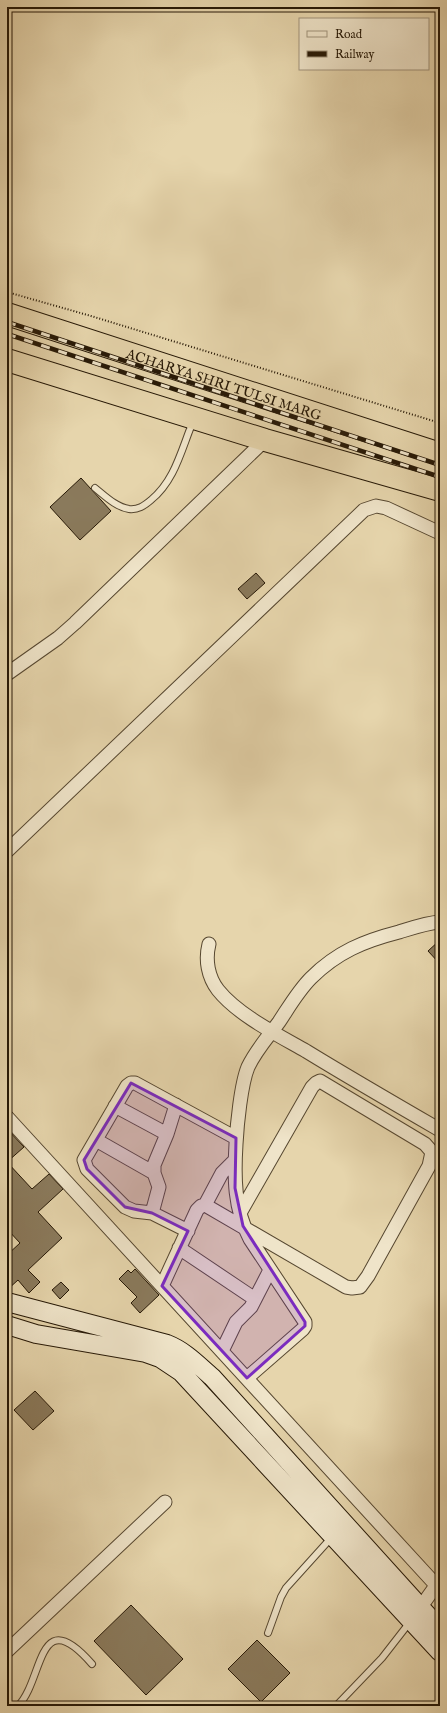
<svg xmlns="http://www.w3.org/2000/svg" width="447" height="1713" viewBox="0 0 447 1713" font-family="'IM FELL English',serif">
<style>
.building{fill:#8a7a5c;stroke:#261806}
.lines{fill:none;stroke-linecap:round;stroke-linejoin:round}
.lane-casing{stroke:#564730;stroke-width:8}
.street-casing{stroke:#564730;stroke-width:15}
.secondary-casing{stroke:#261806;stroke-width:20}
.highway-casing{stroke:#261806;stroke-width:24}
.path{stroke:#261806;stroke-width:2;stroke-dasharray:1 2;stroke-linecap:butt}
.lane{stroke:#efe4c9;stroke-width:6}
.street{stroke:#efe4c9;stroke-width:13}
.secondary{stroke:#efe4c9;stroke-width:18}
.highway{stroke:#e6d5ac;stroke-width:22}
.rail-casing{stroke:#261806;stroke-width:4.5}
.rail{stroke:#efe4c9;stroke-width:3;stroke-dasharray:9;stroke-linecap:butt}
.marked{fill:#7b2cbf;fill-opacity:0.2;stroke:#7b2cbf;stroke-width:3;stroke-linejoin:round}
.labels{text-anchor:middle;stroke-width:4;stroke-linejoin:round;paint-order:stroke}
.street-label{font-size:14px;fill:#261806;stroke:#efe4c9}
</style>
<rect width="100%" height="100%" fill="#e6d5ac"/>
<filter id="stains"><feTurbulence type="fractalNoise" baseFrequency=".005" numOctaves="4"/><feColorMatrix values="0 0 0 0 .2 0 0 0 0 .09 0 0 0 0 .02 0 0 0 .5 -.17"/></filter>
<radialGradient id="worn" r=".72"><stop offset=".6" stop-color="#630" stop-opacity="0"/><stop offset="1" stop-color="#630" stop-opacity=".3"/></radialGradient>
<!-- building -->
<path class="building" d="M81 478 111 511 80 540 50 507Z
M256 573 265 583 247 599 238 589Z
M440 940V964L428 951Z
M7 1129 24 1147 7 1162 32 1189 49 1174 63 1189 38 1212 62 1238 28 1270 40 1282 29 1293 18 1280 7 1290V1255L20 1243 7 1229Z
M135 1269 159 1295 140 1313 131 1303 137 1297 119 1279 128 1270 131 1273Z
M61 1282 69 1290 60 1299 52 1290Z
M35 1391 54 1411 33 1430 14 1410Z
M131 1605 183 1659 146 1695 94 1641Z
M257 1640 290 1673 261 1702 228 1669Z"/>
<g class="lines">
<defs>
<path id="lane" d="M95 488C105 496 116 507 129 509 138 510 144 506 151 500 173 482 180 455 190 429L192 421
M268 1633 281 1597 286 1588 332 1537
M18 1706C44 1680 37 1601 92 1664
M336 1706 382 1658 410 1622"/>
<path id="street" d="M7 674 58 638 75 623 265 440
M7 851 364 510 376 506 386 508 440 533
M209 944C205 960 208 977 218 990 238 1015 278 1035 306 1051 350 1078 395 1104 440 1130
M115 1106 167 1134
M7 1117 436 1585
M96 1140 154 1173
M205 1205 222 1173 235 1160
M152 1213 159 1187 154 1173V1165L167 1134 176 1105
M188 1231 152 1213 134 1211 125 1207 87 1169 84 1160 127 1086 131 1083H135L236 1138
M179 1248 255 1299
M162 1286 197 1210 201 1206 205 1205 346 1287 352 1288 360 1287 368 1276 429 1166 432 1152 425 1144 320 1081 316 1083 312 1087 240 1213
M222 1351 236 1322 251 1307 270 1270
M247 1378 303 1329 305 1326V1322L250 1239C234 1209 234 1177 236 1144 237 1125 241 1084 248 1067 256 1050 268 1037 279 1022 289 1007 298 991 311 978 337 952 364 941 399 932 412 928 426 923 440 922
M420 1608 440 1580
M7 1651 165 1502"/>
<path id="secondary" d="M7 1302 167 1344C185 1351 198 1365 212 1377L440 1629
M7 1325 36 1334 146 1353 160 1358 181 1372 440 1652"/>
<g id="highway">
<path id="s1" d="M7 314 440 454"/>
<path d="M7 360 265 440 440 490"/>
</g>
</defs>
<!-- lane casing -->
<use href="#lane" class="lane-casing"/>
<!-- street casing -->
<use href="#street" class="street-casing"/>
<!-- secondary casing -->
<use href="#secondary" class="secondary-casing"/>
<!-- highway casing -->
<use href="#highway" class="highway-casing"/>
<!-- path -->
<path class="path" d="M7 292 91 316 440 423"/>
<!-- lane -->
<use href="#lane" class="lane"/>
<!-- street -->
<use href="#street" class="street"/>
<!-- secondary -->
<use href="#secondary" class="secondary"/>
<!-- highway -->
<use href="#highway" class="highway"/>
<defs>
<path id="rail" d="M7 322 440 465
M7 334 440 477"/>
</defs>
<!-- rail casing -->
<use href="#rail" class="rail-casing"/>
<!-- rail -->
<use href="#rail" class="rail"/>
</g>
<!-- marked area -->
<path class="marked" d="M131 1083 236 1138 235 1188 243 1226 305 1322V1326L247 1378 162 1286 188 1231 152 1213 125 1207 87 1169 84 1160Z"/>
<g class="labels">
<!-- street labels -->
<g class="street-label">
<text dy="5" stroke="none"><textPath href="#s1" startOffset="228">ACHARYA SHRI TULSI MARG</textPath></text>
</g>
</g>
<!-- margin -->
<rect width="447" height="1713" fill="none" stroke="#e6d5ac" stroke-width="24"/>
<rect x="8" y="8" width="431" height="1697" fill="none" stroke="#261806" stroke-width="2"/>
<rect x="12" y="12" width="423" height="1689" fill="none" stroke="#261806"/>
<!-- legend -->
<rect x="299" y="18" width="130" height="52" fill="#efe4c9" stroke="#9f927b"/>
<rect x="307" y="31" width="20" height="6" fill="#efe4c9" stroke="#9f927b"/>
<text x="335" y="38" font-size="12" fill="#261806">Road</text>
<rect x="307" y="51" width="20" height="6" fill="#261806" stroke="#9f927b"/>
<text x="335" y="58" font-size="12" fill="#261806">Railway</text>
<rect width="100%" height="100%" filter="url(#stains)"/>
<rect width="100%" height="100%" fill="url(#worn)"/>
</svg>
